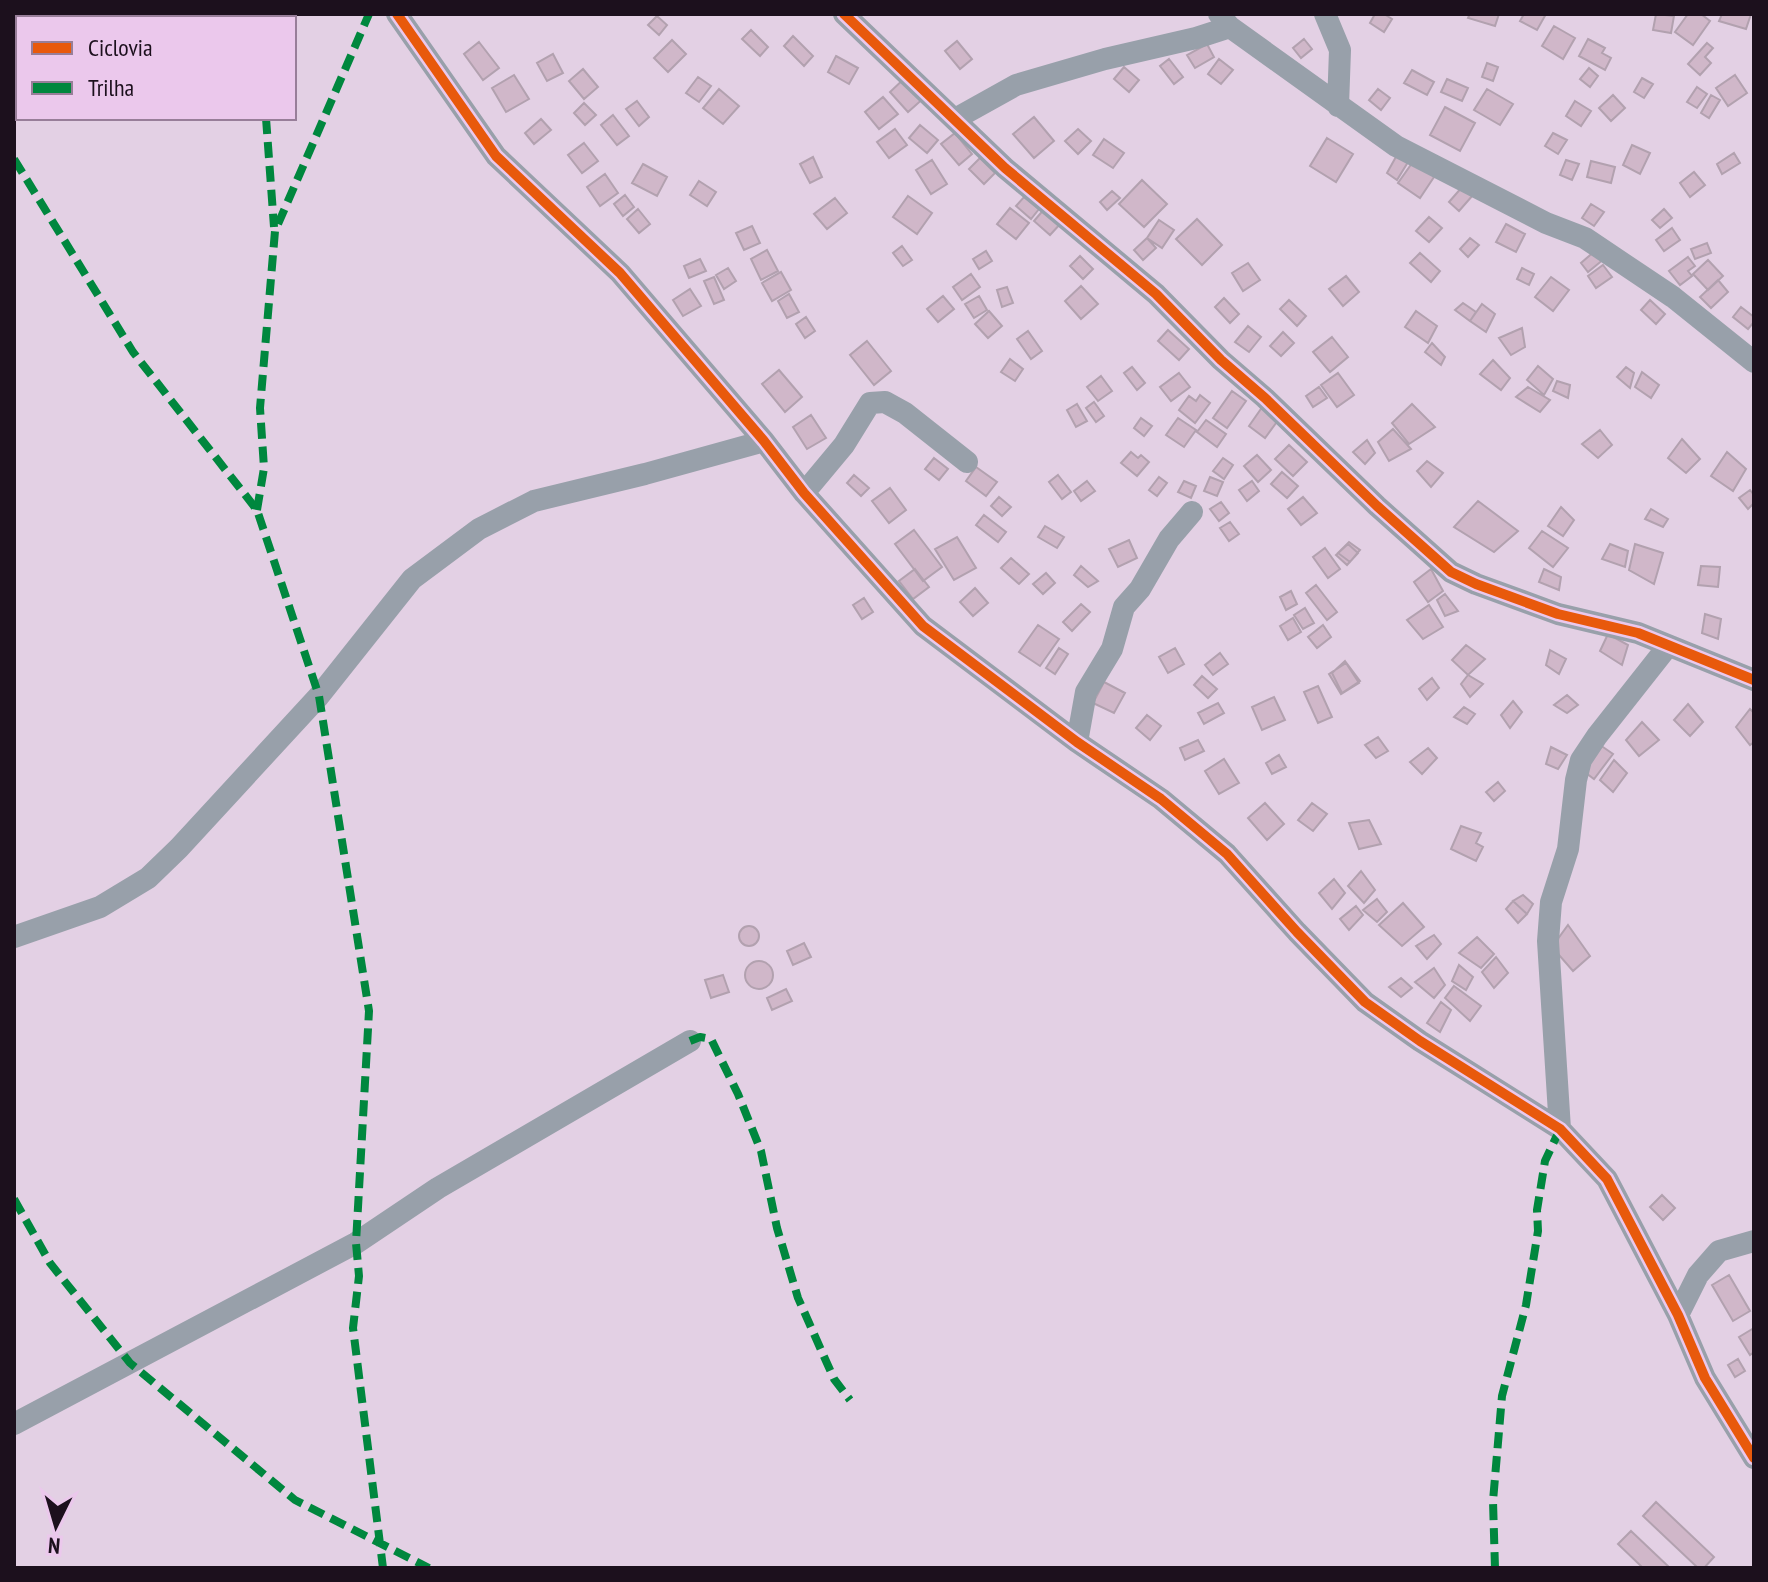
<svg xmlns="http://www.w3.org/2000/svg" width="1768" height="1582" viewBox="0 0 1768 1582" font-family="'PT Sans Narrow',sans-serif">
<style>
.building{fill:#d0b7c9;stroke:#b2a1af;stroke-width:2}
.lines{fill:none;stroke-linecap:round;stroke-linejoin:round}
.street{stroke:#98a0aa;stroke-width:22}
.quiet{stroke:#00873e;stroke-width:8;stroke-dasharray:16 8;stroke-linecap:butt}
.cycleway-casing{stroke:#ebc8ec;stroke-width:15}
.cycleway{stroke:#e8590c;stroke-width:10}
</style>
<rect width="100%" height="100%" fill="#e3d0e4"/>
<!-- building -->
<path class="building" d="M1375 14H1384L1392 19 1384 32 1370 23Z
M1470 14H1499L1495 26 1468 18Z
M1524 14H1546L1537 30 1520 21Z
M1656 14 1674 16 1671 33 1653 30Z
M1688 14H1701L1710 21 1693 45 1675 32Z
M1722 14H1751L1746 29 1719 21Z
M657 16 667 25 659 35 648 25Z
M1554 26 1575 38 1563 59 1542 46Z
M751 30 768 47 760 56 742 39Z
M793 36 813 56 804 66 784 46Z
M1304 39 1312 49 1301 58 1293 48Z
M1588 39 1605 48 1602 53 1611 58 1605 70 1579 56Z
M672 40 686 54 668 72 654 58Z
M957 41 972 59 960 69 945 51Z
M479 42 499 68 483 80 464 54Z
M1707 43 1713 48 1705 57 1711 63 1700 75 1688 64Z
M1207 44 1214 57 1195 68 1187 55Z
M553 54 563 73 547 81 537 63Z
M836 56 858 68 849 84 828 72Z
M1169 59 1183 77 1174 84 1160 66Z
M1219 59 1233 70 1221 84 1208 74Z
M1487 63 1498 67 1493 81 1482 77Z
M1124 67 1139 80 1129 92 1114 79Z
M1589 68 1598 76 1590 87 1580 79Z
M583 69 598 87 584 99 569 81Z
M1412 70 1434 82 1427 95 1404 83Z
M514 75 529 99 506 112 492 88Z
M1735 75 1747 93 1728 106 1716 88Z
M907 76 925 97 908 112 890 92Z
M698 77 711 86 699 102 686 93Z
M1642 78 1653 84 1644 98 1634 92Z
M1447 79 1468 88 1462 101 1441 92Z
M1697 87 1707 94 1697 108 1687 102Z
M719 89 739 106 723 124 703 108Z
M1378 89 1390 98 1381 110 1369 100Z
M1487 89 1513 104 1500 125 1474 110Z
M1613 95 1625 108 1611 121 1599 108Z
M1711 95 1720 100 1709 118 1701 113Z
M883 97 898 114 879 129 865 112Z
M637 101 649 117 639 126 626 109Z
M1575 101 1591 111 1581 126 1566 116Z
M584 103 596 115 585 125 574 113Z
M1445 107 1475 123 1460 151 1430 135Z
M613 115 629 136 617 145 601 125Z
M1034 117 1054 141 1034 158 1013 134Z
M541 119 551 130 534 144 525 133Z
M920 125 938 140 927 153 909 138Z
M895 129 907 145 889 158 877 142Z
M1078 129 1091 141 1078 154 1065 141Z
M955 133 972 154 959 165 941 144Z
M1553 133 1567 140 1558 154 1545 146Z
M1327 138 1353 154 1336 182 1310 166Z
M1104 139 1124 153 1113 168 1093 155Z
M584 143 598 161 582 173 568 155Z
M1632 145 1650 153 1640 174 1623 165Z
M1734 153 1740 163 1722 174 1717 164Z
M1397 155 1408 162 1397 180 1387 173Z
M813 157 822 177 810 183 800 164Z
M980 158 995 173 984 184 969 169Z
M1415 159 1436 174 1420 198 1398 183Z
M932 160 947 184 931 194 916 170Z
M1566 160 1579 164 1572 180 1560 175Z
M1591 161 1615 167 1611 183 1587 177Z
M643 164 667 177 657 196 632 183Z
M1694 172 1705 185 1690 197 1680 183Z
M605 174 618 193 600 206 587 187Z
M1142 180 1167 204 1144 227 1119 204Z
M699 181 716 192 707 206 690 195Z
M1463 186 1473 195 1459 211 1449 202Z
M1112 191 1120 198 1107 210 1100 202Z
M625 195 634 207 623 216 614 204Z
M908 196 932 213 917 234 893 217Z
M1024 197 1039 209 1031 219 1016 206Z
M835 198 847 213 827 229 814 214Z
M1591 204 1604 212 1594 226 1582 218Z
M1046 207 1062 222 1050 235 1034 221Z
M1010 208 1029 223 1016 239 997 224Z
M638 209 650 224 639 233 627 219Z
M1664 209 1672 218 1660 228 1652 220Z
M1429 217 1442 228 1429 242 1416 231Z
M1197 219 1222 245 1202 265 1176 239Z
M1159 220 1174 230 1162 248 1147 238Z
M1506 224 1525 234 1516 252 1496 242Z
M752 226 760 243 744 250 736 233Z
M1672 228 1680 240 1664 251 1656 240Z
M1147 238 1156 248 1143 260 1134 250Z
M1470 238 1479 245 1468 257 1460 249Z
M1707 243 1711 253 1695 259 1691 249Z
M902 246 912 260 903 266 893 253Z
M767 250 778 271 761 280 751 259Z
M1596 250 1604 259 1588 272 1581 263Z
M986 251 992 261 979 269 973 259Z
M1420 253 1440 271 1431 282 1410 263Z
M1080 256 1093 269 1083 279 1070 266Z
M1688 257 1695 266 1688 271 1692 276 1680 285 1669 271Z
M700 259 706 271 689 278 684 266Z
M1708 260 1723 276 1708 290 1693 274Z
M1248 263 1260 280 1243 291 1232 273Z
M1603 265 1612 277 1596 288 1588 276Z
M728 268 736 281 724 289 716 275Z
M1522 268 1534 274 1529 285 1517 279Z
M781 272 791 290 772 301 762 283Z
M971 274 980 287 962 300 953 287Z
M1346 276 1359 292 1343 306 1329 289Z
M714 277 724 300 714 304 704 281Z
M1551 277 1569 290 1553 311 1535 297Z
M1718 280 1728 292 1711 308 1700 297Z
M1081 286 1098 304 1081 319 1065 301Z
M1007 287 1013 303 1002 307 997 290Z
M690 289 701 306 683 316 673 300Z
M789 294 799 312 787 318 778 301Z
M943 296 954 309 938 322 927 309Z
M979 296 987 310 974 318 965 304Z
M1224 298 1239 314 1230 323 1215 307Z
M1289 300 1306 316 1297 326 1280 309Z
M1650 300 1665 314 1656 324 1641 310Z
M1463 303 1476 312 1470 321 1455 310Z
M1482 304 1495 314 1486 332 1470 321Z
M1741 307 1754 317V322L1748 329 1733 317Z
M989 311 1002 326 988 338 975 324Z
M1416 311 1437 326 1428 343 1405 327Z
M806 317 815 331 805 338 796 324Z
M1248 326 1261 337 1249 352 1235 342Z
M1522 328 1525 347 1511 355 1499 338Z
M1168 330 1189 349 1179 360 1158 341Z
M1028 331 1042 351 1031 359 1017 339Z
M1283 332 1294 343 1281 356 1270 346Z
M1332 337 1348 357 1330 372 1313 352Z
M867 341 891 371 874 385 850 355Z
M1432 343 1445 357 1441 365 1425 352Z
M1010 359 1023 369 1015 381 1001 372Z
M1493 360 1510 378 1501 390 1480 374Z
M1538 366 1553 379 1544 395 1527 380Z
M1132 367 1145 383 1137 390 1124 373Z
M1626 367 1634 373 1630 388 1617 377Z
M779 370 802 397 785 412 762 384Z
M1642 372 1659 385 1651 398 1635 387Z
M1179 373 1190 387 1171 401 1160 387Z
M1338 373 1354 395 1337 407 1321 385Z
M1101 376 1112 391 1098 401 1087 387Z
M1557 381 1570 385 1568 398 1553 391Z
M1319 387 1327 398 1313 407 1306 396Z
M1528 387 1550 400 1540 412 1516 397Z
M1232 391 1246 401 1227 428 1213 418Z
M1200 395 1210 403 1195 423 1179 410 1189 396 1196 401Z
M1094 402 1104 416 1096 422 1086 408Z
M1077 404 1087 421 1076 427 1067 410Z
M1412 404 1435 427 1409 444 1392 423Z
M1263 406 1279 419 1265 438 1249 426Z
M811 415 826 438 807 449 793 427Z
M1141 418 1152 426 1144 436 1134 428Z
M1178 418 1196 430 1184 447 1166 435Z
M1206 420 1226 434 1217 447 1197 432Z
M1393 429 1411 449 1389 461 1378 442Z
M1600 430 1612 445 1598 458 1582 444Z
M1682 439 1700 459 1686 473 1668 458Z
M1367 440 1375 453 1365 464 1353 452Z
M1289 445 1307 462 1293 476 1275 459Z
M1131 452 1138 458 1141 455 1149 462 1137 476 1121 463Z
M1727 452 1746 469 1733 491 1711 476Z
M1257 455 1271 470 1258 482 1244 466Z
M934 458 948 469 939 480 925 469Z
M1223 458 1233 465 1224 479 1213 471Z
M1427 461 1443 473 1431 487 1417 471Z
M976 467 997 482 986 496 966 481Z
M1282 472 1298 486 1287 498 1271 484Z
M854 475 869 488 861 496 847 483Z
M1058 475 1071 492 1062 499 1049 482Z
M1159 477 1167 483 1157 496 1149 490Z
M1210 477 1223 482 1217 496 1204 491Z
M1087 481 1095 491 1081 501 1074 491Z
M1184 481 1196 486 1191 498 1178 492Z
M1252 481 1259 491 1247 501 1239 490Z
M890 488 906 510 889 523 872 501Z
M1750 490 1754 495V503L1748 509 1739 498Z
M999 497 1011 507 1002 516 991 506Z
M1303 497 1317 513 1301 525 1288 509Z
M1478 501 1518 531 1494 552 1454 527Z
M1221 502 1229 513 1219 521 1210 509Z
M1561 507 1574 520 1563 536 1548 526Z
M1651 509 1668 519 1663 527 1645 519Z
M984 515 1006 532 998 542 976 525Z
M1230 522 1239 534 1229 541 1220 528Z
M1045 526 1064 537 1057 548 1038 537Z
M914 530 942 567 923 581 895 544Z
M1542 531 1568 548 1553 567 1529 548Z
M957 537 976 568 954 580 935 549Z
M1129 540 1137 558 1118 567 1109 549Z
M1349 542 1360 550 1350 562 1338 553Z
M1348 544 1358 553 1347 565 1336 555Z
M1610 544 1628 551 1625 567 1602 559Z
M1635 544 1663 553 1654 584 1629 570Z
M1325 548 1340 569 1328 578 1313 557Z
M1011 558 1029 574 1019 584 1001 568Z
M1081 566 1098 581 1088 587 1074 575Z
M1701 566 1720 567 1718 587 1698 585Z
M915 569 929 587 913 599 899 581Z
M1431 569 1443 591 1428 602 1414 582Z
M1544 569 1561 577 1559 590 1539 582Z
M1046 573 1055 583 1043 594 1033 584Z
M1316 585 1337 612 1327 620 1306 593Z
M975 588 988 603 973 616 960 602Z
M1291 591 1297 604 1286 610 1280 597Z
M1445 594 1458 611 1445 616 1437 600Z
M864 598 873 612 862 619 853 605Z
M1081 604 1090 612 1072 631 1063 622Z
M1429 605 1443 627 1423 639 1407 620Z
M1305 608 1314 623 1303 629 1294 615Z
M1705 614 1721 619 1718 639 1702 633Z
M1293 618 1301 632 1288 640 1280 626Z
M1038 625 1059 639 1040 666 1019 652Z
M1323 625 1331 637 1317 648 1308 637Z
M1608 634 1628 645 1622 665 1600 651Z
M1466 645 1485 659 1468 675 1452 660Z
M1059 648 1068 654 1055 674 1046 668Z
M1175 648 1184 664 1168 673 1159 657Z
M1550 650 1566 659 1559 674 1546 665Z
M1220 653 1228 664 1213 675 1205 665Z
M1345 661 1360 681 1342 693 1332 673Z
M1346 663 1359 683 1341 694 1329 674Z
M1468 675 1483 684 1470 697 1461 684Z
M1202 676 1217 689 1208 698 1194 685Z
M1432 678 1439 688 1427 700 1419 689Z
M1104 682 1125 693 1114 713 1093 703Z
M1318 686 1332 717 1318 723 1304 692Z
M1567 695 1578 705 1567 713 1554 705Z
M1274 697 1285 720 1262 730 1252 707Z
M1513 701 1522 712 1510 728 1501 715Z
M1218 703 1224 713 1204 724 1198 713Z
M1688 704 1703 722 1690 736 1674 720Z
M1464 707 1475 714 1467 724 1454 717Z
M1750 709 1754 713V742L1750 745 1736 727Z
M1147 715 1161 726 1150 740 1136 728Z
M1642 722 1659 740 1639 756 1626 740Z
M1378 737 1388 751 1376 758 1365 745Z
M1198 740 1204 751 1185 760 1180 748Z
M1600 745 1613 754 1594 779 1582 770Z
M1551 747 1567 755 1558 769 1546 764Z
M1428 748 1437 758 1422 774 1410 762Z
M1279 755 1286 767 1272 774 1266 763Z
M1224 759 1239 783 1219 794 1205 771Z
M1614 760 1627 773 1613 792 1600 780Z
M1498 782 1505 791 1494 801 1486 792Z
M1265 803 1284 824 1267 840 1248 818Z
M1312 803 1327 814 1313 831 1298 820Z
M1369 820 1381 844 1359 849 1349 823Z
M1461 826 1481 833 1476 843 1483 847 1476 861 1451 849Z
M1361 871 1375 890 1364 903 1348 886Z
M1334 879 1345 893 1332 909 1319 893Z
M1523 895 1533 904 1527 914 1513 901Z
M1377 899 1387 912 1377 922 1363 910Z
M1513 901 1527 914 1518 923 1506 909Z
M1403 903 1424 927 1402 946 1379 925Z
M1356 906 1363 915 1349 930 1340 919Z
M1568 925 1590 956 1573 971 1552 947Z
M739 936a10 10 0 1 1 20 0a10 10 0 1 1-20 0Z
M1434 935 1441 944 1427 959 1416 946Z
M1477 937 1494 954 1481 968 1459 953Z
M804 943 811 957 793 965 787 951Z
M1496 957 1508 973 1494 988 1482 972Z
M745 975a14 14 0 1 1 28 0a14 14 0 1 1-28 0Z
M1459 965 1473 977 1466 990 1452 981Z
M1434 968 1445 985 1434 998 1415 982Z
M723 975 729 992 711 998 705 980Z
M1401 978 1412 988 1401 997 1389 987Z
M1454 986 1481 1006 1470 1021 1445 998Z
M786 989 792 1001 772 1010 767 998Z
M1441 1002 1451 1010 1440 1032 1427 1023Z
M1662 1195 1675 1208 1663 1220 1650 1207Z
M1729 1275 1750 1311 1733 1321 1712 1285Z
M1754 1328V1352L1750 1355 1739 1337Z
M1738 1359 1745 1371 1735 1377 1728 1365Z
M1656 1502 1714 1557 1704 1568H1698L1643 1516Z
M1631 1531 1670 1568H1643L1618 1544Z"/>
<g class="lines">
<!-- street -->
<path class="street" d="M397 14 496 156 620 273 764 441 804 493 923 626 1077 742 1161 799 1227 854 1297 932 1365 1002 1420 1041 1560 1129 1607 1179 1678 1315 1705 1378 1754 1458
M844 14 1005 168 1156 294 1221 360 1265 398 1377 506 1451 572 1476 584 1558 614 1638 633 1754 680
M1219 14 1230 27 1396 146 1546 223 1585 238 1673 297 1754 362
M1325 14 1340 50 1338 106
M955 119 1016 85 1105 59 1196 38 1230 27
M804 493 844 445 870 403 885 402 905 413 967 462
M1077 742 1086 692 1112 649 1124 607 1140 589 1169 539 1192 512
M14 937 100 907 148 878 179 848 319 696 412 579 479 529 534 501 645 474 764 441
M1560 1129 1548 941 1551 902 1568 849 1576 780 1581 760 1597 736 1668 646
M1678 1315 1698 1275 1719 1251 1754 1241
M14 1424 356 1243 438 1188 690 1041"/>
<!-- quiet -->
<path class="quiet" d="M233 14 235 18
M266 118 274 227
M14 159 133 352 257 510 319 696 369 1011 356 1243 359 1276 353 1328 383 1568
M257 510 264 468 260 408 275 231 369 14
M690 1041 700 1037 711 1039 738 1094 761 1151 777 1228 798 1298 834 1379 850 1400
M14 1199 50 1263 130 1363 295 1500 429 1568
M1495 1568 1493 1501 1502 1396 1526 1305 1538 1231 1537 1210 1545 1161 1560 1129"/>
<defs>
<path id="cycleway" d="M397 14 496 156 620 273 764 441 804 493 923 626 1077 742 1161 799 1227 854 1297 932 1365 1002 1420 1041 1560 1129 1607 1179 1678 1315 1705 1378 1754 1458
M844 14 1005 168 1156 294 1221 360 1265 398 1377 506 1451 572 1476 584 1558 614 1638 633 1754 680"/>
</defs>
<!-- cycleway casing -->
<use href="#cycleway" class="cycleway-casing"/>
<!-- cycleway -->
<use href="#cycleway" class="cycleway"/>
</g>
<!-- border -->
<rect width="1768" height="1582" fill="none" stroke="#1c101d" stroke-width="32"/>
<!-- legend -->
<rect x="16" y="16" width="280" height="104" fill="#ebc8ec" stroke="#987e99" stroke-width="2"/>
<rect x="32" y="42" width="40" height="12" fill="#e8590c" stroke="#987e99" stroke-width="2"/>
<text x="88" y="56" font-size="24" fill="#1c101d">Ciclovia</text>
<rect x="32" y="82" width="40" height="12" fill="#00873e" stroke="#987e99" stroke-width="2"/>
<text x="88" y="96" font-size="24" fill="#1c101d">Trilha</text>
<!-- north arrow -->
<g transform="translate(56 1526) rotate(185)" stroke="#ebc8ec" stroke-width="6" paint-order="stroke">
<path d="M0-6L14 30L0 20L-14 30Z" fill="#1c101d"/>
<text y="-12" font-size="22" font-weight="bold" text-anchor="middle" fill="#1c101d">N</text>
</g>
</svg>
